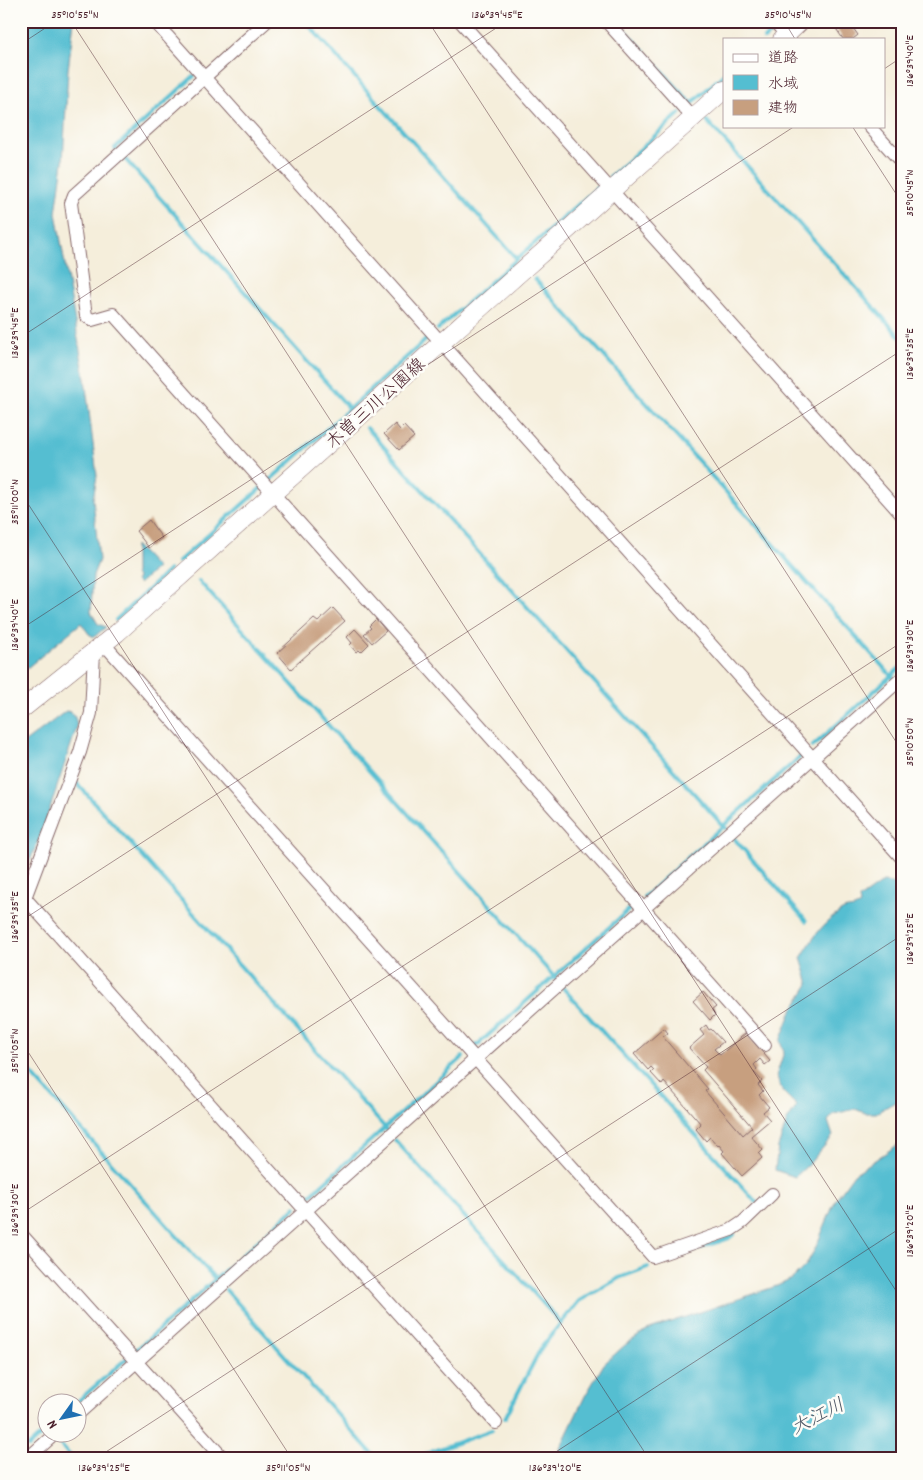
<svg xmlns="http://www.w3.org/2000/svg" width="923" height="1480" viewBox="0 0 923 1480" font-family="Dekko,'Klee One',sans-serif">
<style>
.water{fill:#54bed1;stroke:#4f6e7e}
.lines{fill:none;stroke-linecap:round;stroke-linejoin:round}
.stream{stroke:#54bed1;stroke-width:4}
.building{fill:#c79f7f}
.minor-casing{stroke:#866769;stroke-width:14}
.secondary-casing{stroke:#866769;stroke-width:19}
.minor{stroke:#fff;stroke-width:12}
.secondary{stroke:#fff;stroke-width:18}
.ticks{fill:none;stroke:#4a1f2b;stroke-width:1;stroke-opacity:0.45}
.labels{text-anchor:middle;stroke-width:5;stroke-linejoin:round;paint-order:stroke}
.street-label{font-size:18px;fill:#4a1f2b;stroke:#fdfcf7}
.water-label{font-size:19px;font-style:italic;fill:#4e5765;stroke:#fdfcf7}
.neatline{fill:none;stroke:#4a1f2b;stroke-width:2}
.ticks-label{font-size:12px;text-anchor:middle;fill:#4a1f2b}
</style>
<rect width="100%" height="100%" fill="#fdfcf7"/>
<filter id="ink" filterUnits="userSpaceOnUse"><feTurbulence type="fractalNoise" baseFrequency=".02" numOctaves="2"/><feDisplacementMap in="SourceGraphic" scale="10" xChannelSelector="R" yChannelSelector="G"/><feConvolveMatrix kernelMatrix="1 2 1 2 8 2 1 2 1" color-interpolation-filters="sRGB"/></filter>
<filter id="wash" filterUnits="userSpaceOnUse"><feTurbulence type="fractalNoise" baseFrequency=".0096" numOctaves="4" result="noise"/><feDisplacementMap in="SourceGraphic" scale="20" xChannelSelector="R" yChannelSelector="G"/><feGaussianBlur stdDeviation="1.12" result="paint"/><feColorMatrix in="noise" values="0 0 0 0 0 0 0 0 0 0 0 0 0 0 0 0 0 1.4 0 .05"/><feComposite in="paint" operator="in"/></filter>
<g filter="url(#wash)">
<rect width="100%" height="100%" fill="#f5eedb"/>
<!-- water -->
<path class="water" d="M21 21H74L68 70 63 162 56 213 85 379 97 476 93 499 99 560 93 575 91 612 98 624 106 627 94 637 89 634 81 623 21 673Z
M135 545 157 568 139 584 136 581 138 578 135 574Z
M66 711C75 712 76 719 77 727L41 835 21 881V745Z
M883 882 899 884 902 882V1098L876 1113H865L855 1109 834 1114 828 1121 833 1136 809 1164 795 1177 775 1170 778 1147 787 1121 797 1106 783 1092 776 1076 784 1052 780 1041 792 1011 809 984 801 958C815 936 820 925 842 911 849 907 851 911 860 905L859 899Z
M902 1142V1459H555L585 1396 604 1364 625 1345 647 1330 777 1286 792 1279 806 1265 815 1249 836 1199 854 1174Z"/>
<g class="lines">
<!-- stream -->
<path class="stream" d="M305 21 517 259
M617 21 691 103
M764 39 773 30
M691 104 724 74
M707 121 902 339
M117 150 115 148 194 76
M124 158 350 409
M610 177 680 113
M535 279 893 678
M438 329 598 187
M367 428 725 828
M269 481 429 337
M178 562 261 488
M199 581 556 979
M116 620 169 570
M812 747 902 666
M75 781 387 1130
M732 836 806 921
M644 897 802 755
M563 988 756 1202
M475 1047 633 906
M21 1062 218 1282
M395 1140 561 1323 541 1348 505 1418
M306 1199 463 1057
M657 1263 729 1238 734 1234
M226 1290 377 1459
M561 1323 579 1301 619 1278 648 1267
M135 1351 296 1207
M77 1402 127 1358
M57 1441 73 1459
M28 1447 48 1429
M412 1459 492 1430"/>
</g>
<g id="blocks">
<!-- building -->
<path class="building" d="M831 21H848L858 35 853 39H843Z
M395 424 400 430 404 426 414 437 399 450 384 434Z
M149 520 162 538 149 548 136 531Z
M333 608 345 621 291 669 277 653 314 619 318 622Z
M376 619 386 631 372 643 364 634 371 628 369 626Z
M355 629 369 644 361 652 359 650 356 652 350 645 352 643 347 637Z
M703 992 716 1007 712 1010 715 1015 710 1020 693 1001Z
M706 1025 709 1030 711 1029 723 1042 714 1049 720 1055 746 1033 770 1061 765 1065 760 1059 754 1065 757 1069 754 1072 762 1081 758 1085 763 1091 759 1095 769 1107 763 1112 770 1120 751 1136 763 1150 759 1154 762 1158 742 1176 722 1153 724 1151 719 1145 718 1146 710 1137 706 1141 696 1129 701 1124 664 1082 662 1085 651 1073 654 1070 651 1067 648 1070 634 1054 664 1028 668 1033 663 1037 708 1089 705 1091 743 1135 752 1127 703 1070 706 1067 689 1048 704 1035 700 1030Z"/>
</g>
</g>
<g filter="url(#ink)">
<use href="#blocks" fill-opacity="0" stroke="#866769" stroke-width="1"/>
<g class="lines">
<defs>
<path id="minor" d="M154 21 900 856
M267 21 74 195 71 203 86 316 92 320 113 314 765 1045
M460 21 902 515
M606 21 693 118
M774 21 790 39
M869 126 902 163
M104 644 653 1257 731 1230 743 1222 772 1194
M94 652 91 713 80 752 25 898 496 1423
M21 1234 224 1459
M78 1414 902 678
M27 1459 57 1432"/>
<path id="secondary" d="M782 39 801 21
M21 710 117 633 724 90"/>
</defs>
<!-- minor casing -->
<use href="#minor" class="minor-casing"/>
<!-- secondary casing -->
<use href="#secondary" class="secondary-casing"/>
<!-- minor -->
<use href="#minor" class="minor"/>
<!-- secondary -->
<use href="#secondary" class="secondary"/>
</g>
</g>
<!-- ticks -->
<path class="ticks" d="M71 21 902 1300M428 21 902 751M784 21 795 39M21 44 56 21M884 69 902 57M852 126 902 203M21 337 507 21M21 493 649 1459M21 629 795 126M21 921 902 350M21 1041 292 1459M21 1214 902 642M95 1459 902 935M545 1459 902 1227"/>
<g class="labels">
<!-- street labels -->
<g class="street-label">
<text transform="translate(375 403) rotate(-42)" y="6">木曽三川公園線</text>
</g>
<!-- water labels -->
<g class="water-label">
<text transform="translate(817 1415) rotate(-27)" y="7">大江川</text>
</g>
</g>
<!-- margin -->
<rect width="923" height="1480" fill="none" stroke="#fdfcf7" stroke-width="55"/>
<!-- legend -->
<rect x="723" y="38" width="162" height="90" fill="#fdfcf7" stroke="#b5a4a5"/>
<rect x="733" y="54" width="25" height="8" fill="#ffffff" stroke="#b5a4a5"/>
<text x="768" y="62" font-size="15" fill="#4a1f2b">道路</text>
<rect x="733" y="75" width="25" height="15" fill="#54bed1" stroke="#b5a4a5"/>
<text x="768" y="88" font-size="15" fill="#4a1f2b">水域</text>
<rect x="733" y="100" width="25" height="15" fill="#c79f7f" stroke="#b5a4a5"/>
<text x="768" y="112" font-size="15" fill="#4a1f2b">建物</text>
<!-- north arrow -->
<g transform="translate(62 1418) rotate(237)"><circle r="24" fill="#fdfcf7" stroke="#b5a4a5"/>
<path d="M0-4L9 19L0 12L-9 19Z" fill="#1f6fb2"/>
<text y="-8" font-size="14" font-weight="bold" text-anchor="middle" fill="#4a1f2b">N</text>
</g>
<rect x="28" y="28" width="868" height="1424" class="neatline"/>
<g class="ticks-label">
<text x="75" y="18">35°10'55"N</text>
<text x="497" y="18">136°39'45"E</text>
<text x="788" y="18">35°10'45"N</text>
<text transform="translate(909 61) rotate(-90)" y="4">136°39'40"E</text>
<text transform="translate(909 193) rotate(-90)" y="4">35°10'45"N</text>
<text transform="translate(14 333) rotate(-90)" y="4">136°39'45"E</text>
<text transform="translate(909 354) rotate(-90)" y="4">136°39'35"E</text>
<text transform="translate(14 502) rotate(-90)" y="4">35°11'00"N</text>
<text transform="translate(14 625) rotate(-90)" y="4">136°39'40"E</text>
<text transform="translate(909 646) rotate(-90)" y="4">136°39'30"E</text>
<text transform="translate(909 742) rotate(-90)" y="4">35°10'50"N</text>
<text transform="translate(14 917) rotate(-90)" y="4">136°39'35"E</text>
<text transform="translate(909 939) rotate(-90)" y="4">136°39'25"E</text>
<text transform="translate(14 1051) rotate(-90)" y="4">35°11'05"N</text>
<text transform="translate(14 1210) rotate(-90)" y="4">136°39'30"E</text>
<text transform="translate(909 1231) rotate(-90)" y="4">136°39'20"E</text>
<text x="104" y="1471">136°39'25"E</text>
<text x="288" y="1471">35°11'05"N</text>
<text x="555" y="1471">136°39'20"E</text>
</g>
</svg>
